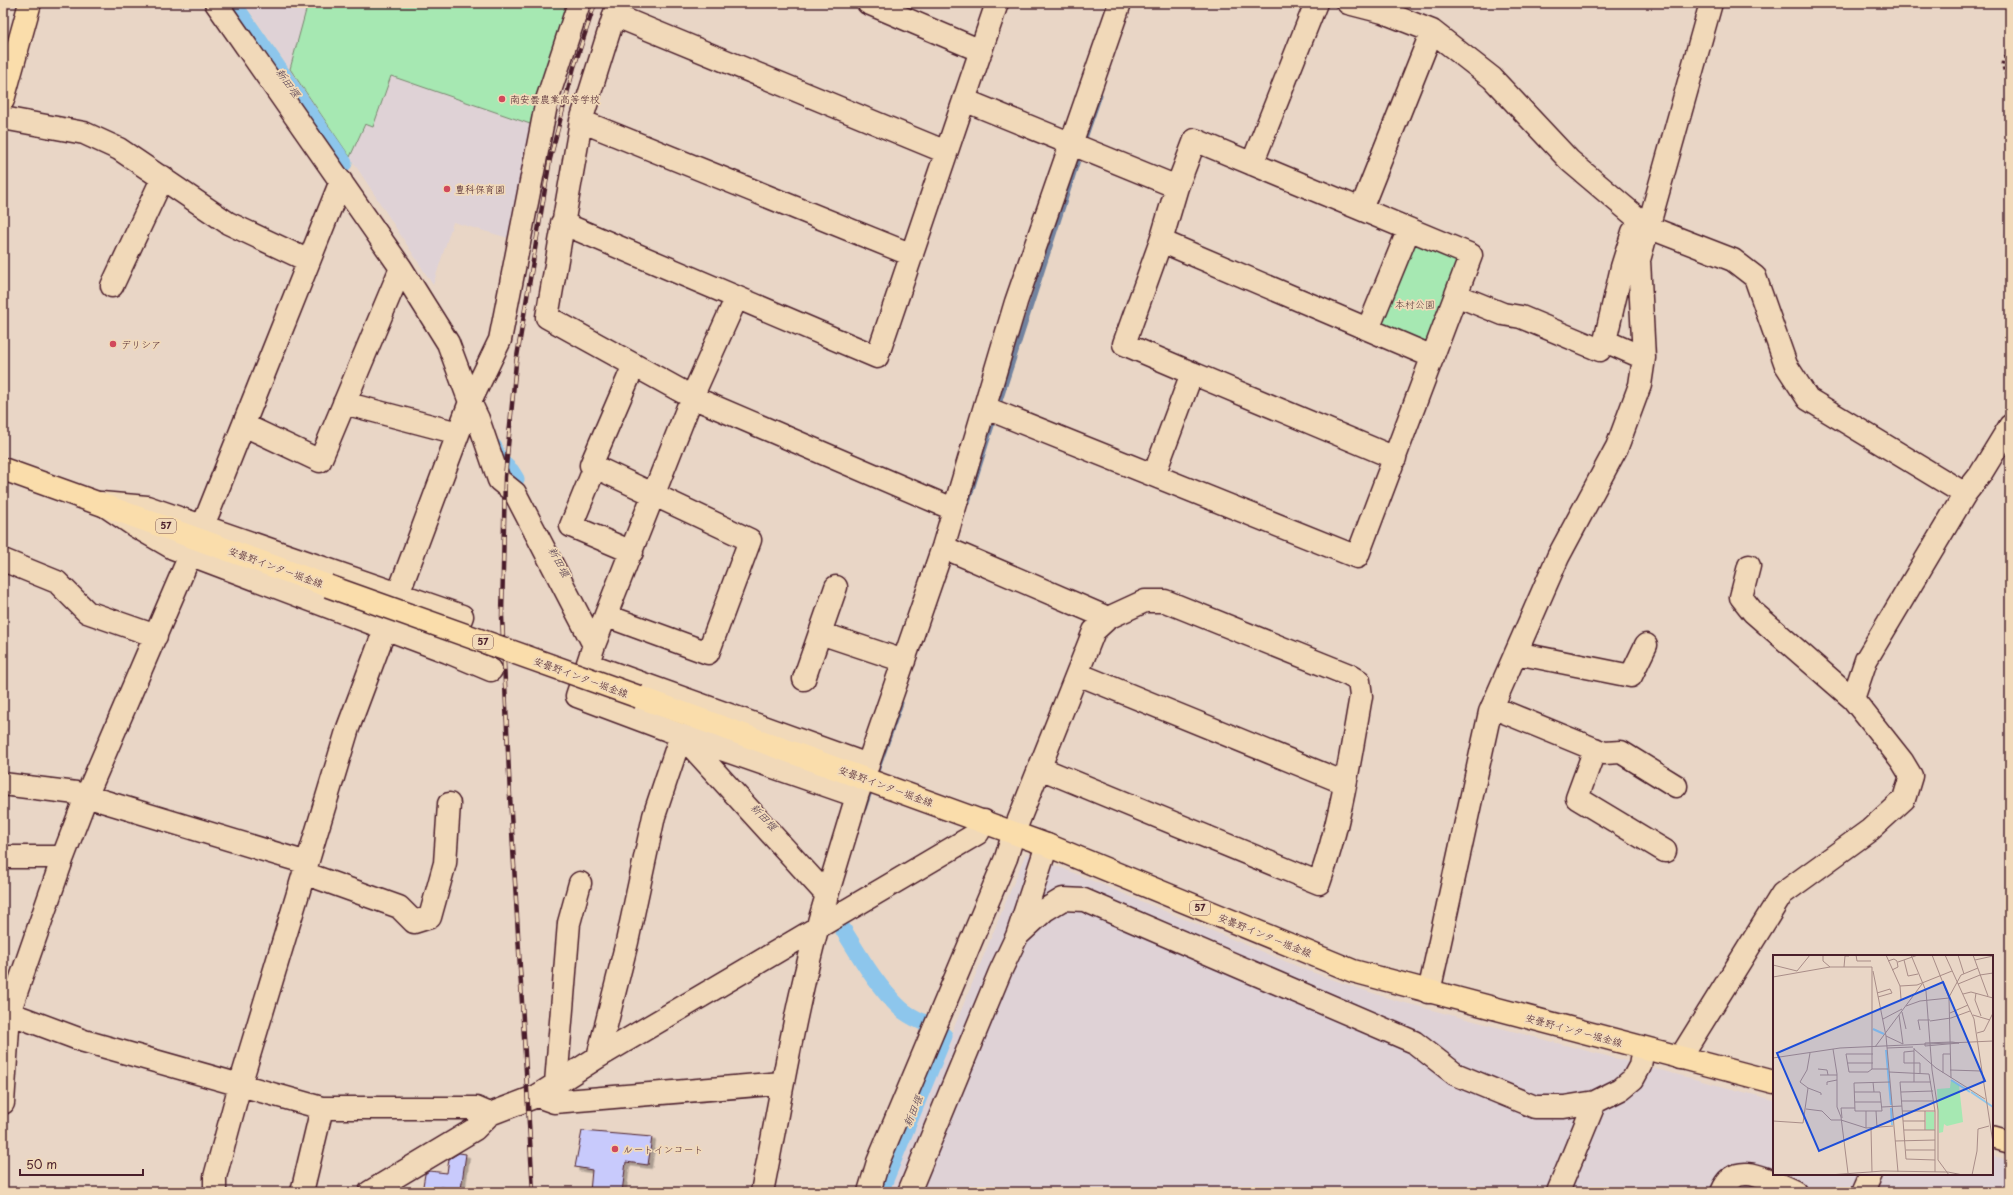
<svg xmlns="http://www.w3.org/2000/svg" width="2013" height="1195" viewBox="0 0 2013 1195" font-family="'Playpen Sans','Klee One',sans-serif">
<style>
.built{fill:#dfd2d6}
.green{fill:#a6e8b2;stroke:#78846e}
.lines{fill:none;stroke-linecap:round;stroke-linejoin:round}
.stream{stroke:#72839f;stroke-width:5}
.canal{stroke:#8dc6ec;stroke-width:17}
.building{fill:#c8cafc;stroke:#4a1f2b;filter:url(#shadow)}
.minor-casing{stroke:#4a1f2b;stroke-width:25}
.major-casing{stroke:#4a1f2b;stroke-width:25}
.highway-casing{stroke:#4a1f2b;stroke-width:25}
.path{stroke:#4a1f2b;stroke-width:2.5;stroke-dasharray:3 3;stroke-linecap:butt}
.minor{stroke:#f1d9b9;stroke-width:22}
.major{stroke:#faddab;stroke-width:22}
.highway{stroke:#faddab;stroke-width:22}
.rail-casing{stroke:#4a1f2b;stroke-width:4.5}
.rail{stroke:#f1d9b9;stroke-width:3;stroke-dasharray:9;stroke-linecap:butt}
.major-bridge-casing{stroke:#4a1f2b;stroke-width:25;stroke-linecap:butt}
.major-bridge{stroke:#faddab;stroke-width:22}
.poi-dot{fill:#d1495b;stroke:#f1d9b9;stroke-width:1.5}
.labels{text-anchor:middle;stroke-width:3.5;stroke-linejoin:round;paint-order:stroke}
.shield{fill:#f1d9b9;stroke:#7c5756;stroke-width:1}
.shield-label{font-size:9px;font-weight:bold;fill:#4a1f2b}
.poi-label{font-size:10px;fill:#4a1f2b;stroke:#f1d9b9;text-anchor:start}
.park-label{font-size:10px;fill:#583d3f;stroke:#f1d9b9}
.street-label{font-size:10px;fill:#4a1f2b;stroke:#f1d9b9}
.water-label{font-size:11px;font-style:italic;fill:#574052;stroke:#f1d9b9}
.inset-river{fill:none;stroke:#8dc6ec;stroke-width:2}
.inset-road{fill:none;stroke:#a98d88;stroke-width:1}
.view{fill:#1d4ed8;fill-opacity:0.15;stroke:#1d4ed8;stroke-width:2}
.inset-edge{fill:none;stroke:#4a1f2b;stroke-width:2}
</style>
<defs>
<filter id="shadow"><feDropShadow dx="3.5" dy="3.5" stdDeviation="0" flood-color="#0004"/></filter>
</defs>
<rect width="100%" height="100%" fill="#e9d6c6"/>
<filter id="ink" filterUnits="userSpaceOnUse"><feTurbulence type="fractalNoise" baseFrequency=".025" numOctaves="2"/><feDisplacementMap in="SourceGraphic" scale="8" xChannelSelector="R" yChannelSelector="G"/><feConvolveMatrix kernelMatrix="1 2 1 2 8 2 1 2 1" color-interpolation-filters="sRGB"/></filter>
<g filter="url(#ink)">
<!-- built -->
<path class="built" d="M244 3H571L512 239 453 222 433 285 350 157Z
M1026 853 1306 970 1348 985 1394 1000 1774 1100V1174H1992V1156L2010 1160V1192H886Z"/>
<!-- green -->
<path class="green" d="M308 3H571L536 126 391 76 373 127 365 124 350 157 290 69Z
M1418 241 1455 256 1459 267 1432 339 1422 343 1382 326 1379 317 1409 244Z"/>
<g class="lines">
<!-- stream -->
<path class="stream" d="M1083 144 1100 95
M998 407 1080 154
M968 502 995 416
M875 777 901 703
M864 809 872 786"/>
<!-- canal -->
<path class="canal" d="M233 3 344 163
M494 447 499 460 511 471 516 479
M839 923C857 951 875 985 900 1008 908 1016 919 1020 929 1025
M880 1192 944 1036 939 1032"/>
</g>
<!-- building -->
<path class="building" d="M582 1131 652 1137 648 1165 626 1162 622 1192H590L592 1170 575 1167Z
M459 1153 466 1154 461 1189 440 1187V1192H422L425 1174 429 1171 447 1173 449 1159Z"/>
<g class="lines">
<defs>
<path id="minor" d="M216 3 401 268 448 343 470 402 478 419 499 480 515 493 594 645
M618 3 581 121 547 317 692 397 953 509
M868 3 981 51
M1348 3 1383 12 1432 31 1492 78 1570 161 1648 227 1733 260 1755 277 1786 365 1808 399 1965 494
M614 15 946 152
M964 100 1177 187
M3 118 84 133 119 149 228 223 309 261
M581 121 912 255
M1252 164 1316 3
M1361 209 1432 31
M562 223 877 357 997 3
M1161 241 1433 357
M112 286 163 177
M1456 295 1503 314 1521 317 1600 350 1605 341 1622 267 1633 232
M736 299 692 397 594 645 577 696 681 735 857 796
M1368 329 1409 229
M1605 341 1644 358
M1192 373 1395 458
M344 403 458 433
M986 408 1357 557 1471 255 1195 140 1177 187 1161 241 1124 344 1192 373 1154 475
M244 425 320 461 401 268
M595 467 571 526 632 552
M101 503 147 507 462 616 448 652 173 548 135 526Z
M3 560 57 582 87 612 156 636
M1749 566 1741 597 1753 612 1853 699
M607 616 708 653 750 540 591 465 634 365
M820 633 904 661
M448 652 491 670
M1516 653 1631 676 1646 645
M588 664 868 765
M1078 674 1345 783
M804 679 836 587
M1492 707 1604 753 1621 752 1676 786
M683 737 827 895C797 991 782 1093 762 1192
M1595 749 1577 798 1665 851
M1040 768 1319 883C1341 822 1350 758 1361 696L1359 681 1349 675 1165 601H1145L1108 618
M3 784 76 793 307 863
M3 857H63
M304 873 399 907 414 922 430 917 445 863 449 804
M827 895 857 796 943 547 1016 302 1120 3
M1017 936 1045 910 1063 899 1084 900 1414 1042 1455 1074 1535 1107H1564L1595 1102 1621 1089 1633 1079 1640 1066 1643 1048
M1429 992 1490 712 1558 557 1617 447 1640 385 1644 358 1639 260 1711 3
M9 1013 84 1041 322 1108H476L490 1114
M598 1057 627 942 654 816 681 735
M1680 1058 1782 894 1870 830 1904 799 1911 776 1902 761 1853 699 1866 660 1965 494 1980 475 2010 426
M556 1083 569 923 580 883
M537 1096 554 1102 782 1083
M3 1103 9 1013 63 857 86 797 209 511 341 181
M215 1192V1177L240 1085 348 728 470 402 500 340 547 100 579 3
M302 1192 322 1108
M370 1192 475 1129 490 1114 537 1096 598 1057 978 833 984 821
M869 1192 878 1162 1006 858 1014 832 1094 631 1108 618 943 547
M909 1192 1000 972 1017 936 1047 845
M1558 1192 1595 1102
M1722 1192C1736 1157 1771 1182 1795 1192
M1863 1192 1871 1174"/>
<path id="major" d="M3 469 328 586
M639 697 1047 845 1353 971 1774 1082
M1992 1137 2010 1142"/>
<path id="highway" d="M3 100 30 3"/>
</defs>
<!-- minor casing -->
<use href="#minor" class="minor-casing"/>
<!-- major casing -->
<use href="#major" class="major-casing"/>
<!-- highway casing -->
<use href="#highway" class="highway-casing"/>
<!-- path -->
<path class="path" d="M2010 45C2003 62 1998 65 2010 81"/>
<!-- minor -->
<use href="#minor" class="minor"/>
<!-- major -->
<use href="#major" class="major"/>
<!-- highway -->
<use href="#highway" class="highway"/>
<defs>
<path id="rail" d="M533 1192 510 796 502 616 505 477 516 363 550 159 574 67 595 3"/>
</defs>
<!-- rail casing -->
<use href="#rail" class="rail-casing"/>
<!-- rail -->
<use href="#rail" class="rail"/>
<defs>
<path id="major-bridge" d="M328 586 639 697"/>
</defs>
<!-- major-bridge casing -->
<use href="#major-bridge" class="major-bridge-casing"/>
<!-- major-bridge -->
<use href="#major-bridge" class="major-bridge"/>
</g>
</g>
<!-- markers -->
<g class="poi-dot">
<circle cx="502" cy="99" r="4"/>
<circle cx="447" cy="189" r="4"/>
<circle cx="113" cy="344" r="4"/>
<circle cx="615" cy="1149" r="4"/>
</g>
<g class="labels">
<!-- shield labels -->
<g class="shield">
<rect x="156" y="519" width="20" height="14" rx="3"/>
<rect x="473" y="635" width="20" height="14" rx="3"/>
<rect x="1190" y="901" width="20" height="14" rx="3"/>
</g>
<g class="shield-label">
<text x="166" y="529">57</text>
<text x="483" y="645">57</text>
<text x="1200" y="911">57</text>
</g>
<!-- poi labels -->
<g class="poi-label">
<text x="510" y="103">南安曇農業高等学校</text>
<text x="455" y="193">豊科保育園</text>
<text x="121" y="348">デリシア</text>
<text x="623" y="1153">ルートインコート</text>
</g>
<!-- park labels -->
<g class="park-label">
<text x="1415" y="308">本村公園</text>
</g>
<!-- street labels -->
<g class="street-label">
<text transform="translate(276 567) rotate(20)" y="4">安曇野インター堀金線</text>
<text transform="translate(581 677) rotate(20)" y="4">安曇野インター堀金線</text>
<text transform="translate(886 786) rotate(20)" y="4">安曇野インター堀金線</text>
<text transform="translate(1265 935) rotate(22)" y="4">安曇野インター堀金線</text>
<text transform="translate(1574 1030) rotate(15)" y="4">安曇野インター堀金線</text>
</g>
<!-- water labels -->
<g class="water-label">
<text transform="translate(288 83) rotate(55)" y="4">新田堰</text>
<text transform="translate(559 562) rotate(62)" y="4">新田堰</text>
<text transform="translate(764 817) rotate(47)" y="4">新田堰</text>
<text transform="translate(913 1111) rotate(-67)" y="4">新田堰</text>
</g>
</g>
<!-- overview -->
<g transform="translate(1773 955)">
<rect width="220" height="220" fill="#e9d6c6"/>
<path d="M178 125 186 130 190 167 174 171 171 169 170 177 166 178 164 134 177 133ZM153 157H161V175H153Z" fill="#a6e8b2"/>
<path class="inset-river" d="M100 74 111 79M113 95 118 150M178 125 197 137M198 137 220 152M118 153 119 170"/>
<path class="inset-road" d="M50 0V6L57 12M83 0 84 6H98M113 0 127 31 144 30 179 16M138 0 153 36 159 115 165 155V205L176 220M159 0 176 43 178 123M172 0 201 64 220 188M185 0 191 19M200 0 215 41M131 5 135 21 145 19M202 5 220 1M115 6 121 4 124 6 125 12 119 15M125 7 145 0M0 10 24 16M71 12 72 1H76M99 12V114H115M24 16 37 0M100 16 113 81 130 89M0 22 57 12H99M185 29 207 20 220 18M127 31 128 44M104 38 117 34 119 38 105 42M203 38 202 45 208 61M190 39 198 37 220 43M176 42 188 20 205 13M133 51 147 46 176 43M129 57 133 74M177 58 195 50M126 60 130 89M200 60 217 65M110 64 129 54M157 66 178 63 197 56M147 75 145 65H157M204 78 211 76 220 58M113 81 125 217M179 87 186 88 152 91V88ZM102 92 149 29M114 93 140 92M141 93V127M60 94 64 119V152L68 162 75 218M141 94 163 113 212 144M141 96 131 97V108H147V118M0 103 67 93 220 86M74 108H100M45 114 54 115 55 120M99 114 95 117H76L73 99H100M177 115 208 116M116 117 156 119 162 156V217M170 118V99H177M47 120H64M100 127 101 137H107L109 156H82L81 128 117 127M158 127H127L133 204 162 205M54 130V127L64 125M35 133 48 138V140M81 137H101M128 137 160 136M129 146H161M82 147H108M109 152 129 151M33 154 49 156 58 165H68L93 173 120 171M93 156V173M103 156 104 172M129 156H162M152 156V175M69 163 68 153H82M0 166 30 168 35 133 27 127 34 115 37 98M130 166H152M98 173 99 217M131 175H162M122 186 162 185M133 195H162M56 220 110 216 175 217 190 220M199 220 204 196 205 174 216 171"/>
<path class="view" d="M170 27 212 126 46 196 4 98Z"/>
<rect width="220" height="220" class="inset-edge"/>
</g>
<!-- margin -->
<rect width="2013" height="1195" fill="none" stroke="#f1d9b9" stroke-width="16"/>
<rect x="8" y="8" width="1997" height="1179" fill="none" stroke="#4a1f2b" stroke-width="1.5" filter="url(#ink)"/>
<!-- scale -->
<path d="M20 1169v6h123v-6" fill="none" stroke="#4a1f2b" stroke-width="2"/>
<text x="26" y="1169" font-size="12" fill="#4a1f2b" stroke="#f1d9b9" stroke-width="3" paint-order="stroke">50 m</text>
</svg>
